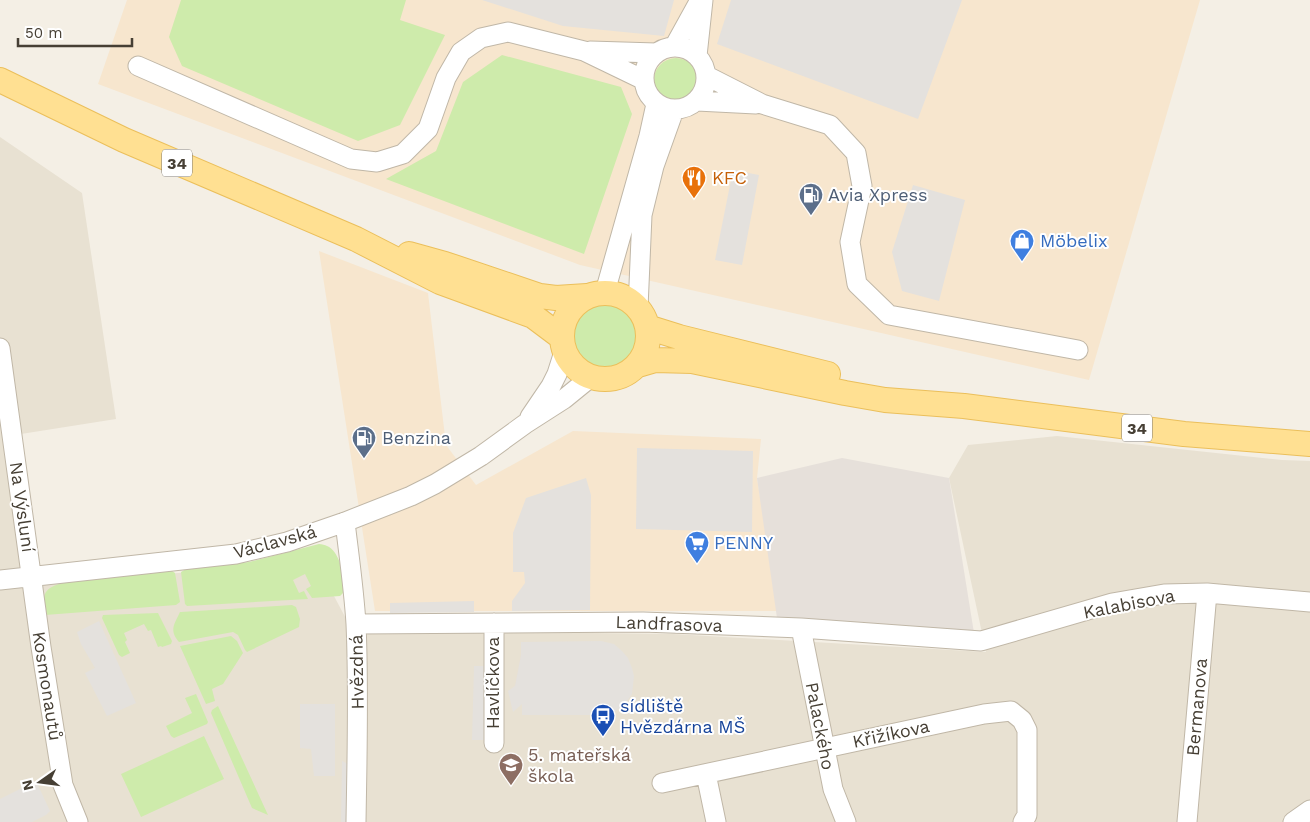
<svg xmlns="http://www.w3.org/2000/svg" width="1310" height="822" viewBox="0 0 1310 822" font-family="'Work Sans',sans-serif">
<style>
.residential{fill:#e8e1d2}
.commercial{fill:#f7e6ce}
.industrial{fill:#e6e0da}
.green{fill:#ceebab}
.parking{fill:#e4e1dd}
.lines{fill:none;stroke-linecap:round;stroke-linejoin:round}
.minor-casing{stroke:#c0b7a7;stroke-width:21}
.major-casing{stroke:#ebbf5b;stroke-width:26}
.minor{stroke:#fff;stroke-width:19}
.major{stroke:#ffe092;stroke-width:24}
.labels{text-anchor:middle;stroke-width:4;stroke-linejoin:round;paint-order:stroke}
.shield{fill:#fff;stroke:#7e7971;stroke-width:1}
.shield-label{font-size:16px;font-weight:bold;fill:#463f34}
.food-label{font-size:18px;fill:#c56008;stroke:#fff;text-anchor:start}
.service-label{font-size:18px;fill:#4e5e75;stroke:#fff;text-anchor:start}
.shop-label{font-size:18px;fill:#366cbe;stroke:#fff;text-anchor:start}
.street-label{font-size:18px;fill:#463f34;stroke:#fff}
.transit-label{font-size:18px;fill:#164399;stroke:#fff;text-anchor:start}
.education-label{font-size:18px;fill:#785e54;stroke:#fff;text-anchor:start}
</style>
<rect width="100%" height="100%" fill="#f4efe5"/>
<!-- residential -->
<path class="residential" d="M0 137 82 193 116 419 21 434 41 584 316 562 352 630 673 634 986 652 949 478 968 445 1057 436 1282 460 1310 461V822H0Z"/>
<!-- commercial -->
<path class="commercial" d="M127 0H1200L1089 380 580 265 98 84Z
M319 251 428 293 446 445 476 485 573 431 761 439 757 478 778 611H375Z"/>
<!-- industrial -->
<path class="industrial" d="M842 458 949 478 974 633 777 618 757 478Z"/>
<!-- green -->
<path class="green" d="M181 0H406L400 20 445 35 400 125 358 141 182 66 169 37Z
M502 55 621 87 632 114 584 254 386 179 436 151 463 82Z
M654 80a22 22 0 1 1 44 0a22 22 0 1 1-44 0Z
M572 336a33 33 0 1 1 66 0a33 33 0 1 1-66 0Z
M319 544C322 544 325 545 327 546 341 552 345 579 343 593L340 596 312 598 306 589 311 586 305 574 293 580 299 593 304 591 308 599 187 606 185 604 181 572 186 569 249 562Z
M172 571 175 573 180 602 176 605 45 615C43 597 41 589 62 583Z
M292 605 296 607 300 619 299 627 249 651 247 652 245 650 238 635 233 632 179 642C169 630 174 625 180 612H181Z
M158 613 172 641 171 644 162 647 161 646 158 647 151 630 148 631 144 624 124 633 127 640 125 642 130 653 122 657 119 655 102 618 103 615Z
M231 636 237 641 243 653 223 684 212 689 215 701 206 704 180 646Z
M196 694 208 722 207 724 174 738 171 736 166 726 192 713 185 698Z
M218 706 268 815 252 808 211 713 212 710Z
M204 736 224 779 141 817 121 774Z"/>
<!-- parking -->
<path class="parking" d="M482 0H674L664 36 563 26Z
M731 0H962L918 119 717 44Z
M733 170 759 175 742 265 715 260Z
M913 185 965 200 939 301 902 291 892 252Z
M637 448 753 451 752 532 636 529Z
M586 478 591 495 590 610 512 611V601L525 583 524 572H513V533L526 498Z
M474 601V612L390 613V603Z
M99 621 136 703 107 716 85 673 95 668 81 644 77 632Z
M521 642 601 641 614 644 622 651 628 658 632 668 634 676 632 694 625 704 620 708 614 712 604 715H522V704L513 712 508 691 515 686 521 655Z
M474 666H487L486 740H472Z
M300 704H335V776H314L311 749 300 748Z
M342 761 352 766 351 822H341Z
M36 781 50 811 46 815 32 822H0V799Z"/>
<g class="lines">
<defs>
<path id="minor" d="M644 78a31 31 0 1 1 62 0a31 31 0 1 1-62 0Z
M674 47 700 0
M590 51 656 53
M697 56 703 0
M138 66 351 159 377 162 403 154 428 129 446 78 461 52 481 38 508 32 584 51 644 80
M707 76 762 104 830 125 856 153 862 186 850 242 857 284 889 315 1078 350
M697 101 756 104
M605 292 649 136 656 104
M638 308 642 215 654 166 674 110
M0 348 41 647 63 785 78 822
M530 417 551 386 557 374 564 352
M345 522C349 556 354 590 356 624 359 690 357 756 356 822
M0 580 236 554 287 542 345 522 411 496 435 484 481 456 525 424 564 399 591 377
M494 623V743
M356 624 643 622 801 628 981 641 1112 603 1164 594 1207 593 1310 602
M801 628 833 789 846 822
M706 774 716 822
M662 783 984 714 1011 711 1022 720 1027 730V815L1023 822
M1187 822 1207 593
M1293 822 1310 810"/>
<path id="major" d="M0 80 124 140 356 239 440 282 533 316 561 337
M409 254 445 264 540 296 556 298 587 296
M562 336a43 43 0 1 1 86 0a43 43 0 1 1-86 0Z
M647 327 679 337 828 374
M638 365 655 360 692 361 845 393 885 400 964 406 1184 434 1310 444"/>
</defs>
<!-- minor casing -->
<use href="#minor" class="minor-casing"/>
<!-- major casing -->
<use href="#major" class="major-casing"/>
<!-- minor -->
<use href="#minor" class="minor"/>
<!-- major -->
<use href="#major" class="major"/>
</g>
<!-- icons -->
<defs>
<symbol id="restaurant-pin" viewBox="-11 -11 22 30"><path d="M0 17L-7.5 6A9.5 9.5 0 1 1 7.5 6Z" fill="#e8710a" stroke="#fff"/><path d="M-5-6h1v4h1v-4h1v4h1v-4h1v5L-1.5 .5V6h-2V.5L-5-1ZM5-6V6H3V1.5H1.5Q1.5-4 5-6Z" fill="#fff"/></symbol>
<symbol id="fuel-pin" viewBox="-11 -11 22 30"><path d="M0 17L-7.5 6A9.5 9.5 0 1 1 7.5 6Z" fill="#5c6f8a" stroke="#fff"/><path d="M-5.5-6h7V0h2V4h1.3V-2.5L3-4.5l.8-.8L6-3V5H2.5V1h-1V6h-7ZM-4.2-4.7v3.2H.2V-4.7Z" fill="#fff"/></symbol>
<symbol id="shop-pin" viewBox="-11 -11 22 30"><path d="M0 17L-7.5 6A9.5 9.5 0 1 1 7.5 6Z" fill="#3f7fe0" stroke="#fff"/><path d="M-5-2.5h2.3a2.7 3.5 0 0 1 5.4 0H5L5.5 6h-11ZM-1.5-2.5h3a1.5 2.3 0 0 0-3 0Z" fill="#fff"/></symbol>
<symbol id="supermarket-pin" viewBox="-11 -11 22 30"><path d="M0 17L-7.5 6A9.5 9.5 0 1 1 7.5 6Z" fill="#3f7fe0" stroke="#fff"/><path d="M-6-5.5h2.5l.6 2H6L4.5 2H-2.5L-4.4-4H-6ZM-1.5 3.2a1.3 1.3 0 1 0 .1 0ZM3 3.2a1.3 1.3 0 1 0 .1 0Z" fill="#fff"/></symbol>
<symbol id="bus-pin" viewBox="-11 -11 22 30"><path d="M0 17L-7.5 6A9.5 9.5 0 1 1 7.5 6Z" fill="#1a4fb4" stroke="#fff"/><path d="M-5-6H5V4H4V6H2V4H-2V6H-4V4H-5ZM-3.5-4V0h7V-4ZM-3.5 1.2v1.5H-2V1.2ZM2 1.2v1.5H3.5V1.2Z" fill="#fff"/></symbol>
<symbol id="school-pin" viewBox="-11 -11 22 30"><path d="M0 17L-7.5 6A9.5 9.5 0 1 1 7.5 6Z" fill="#8d6e63" stroke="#fff"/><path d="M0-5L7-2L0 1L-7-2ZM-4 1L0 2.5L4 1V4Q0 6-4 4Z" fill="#fff"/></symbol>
</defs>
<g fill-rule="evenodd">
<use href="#restaurant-pin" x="680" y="164" width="28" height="38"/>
<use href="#fuel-pin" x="797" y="181" width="28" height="38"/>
<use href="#shop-pin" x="1008" y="227" width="28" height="38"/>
<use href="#fuel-pin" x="350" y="424" width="28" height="38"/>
<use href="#supermarket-pin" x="683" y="529" width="28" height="38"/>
<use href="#bus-pin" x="589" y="702" width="28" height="38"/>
<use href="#school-pin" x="497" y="751" width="28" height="38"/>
</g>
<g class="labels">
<!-- shield labels -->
<g class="shield">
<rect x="162" y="149.5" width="30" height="27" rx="4"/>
<rect x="1122" y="414.5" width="30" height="27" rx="4"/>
</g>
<g class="shield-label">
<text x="177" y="169">34</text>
<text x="1137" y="434">34</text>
</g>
<!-- food labels -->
<g class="food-label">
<text x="712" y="184">KFC</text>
</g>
<!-- service labels -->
<g class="service-label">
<text x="828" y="201">Avia Xpress</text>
<text x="382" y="444">Benzina</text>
</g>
<!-- shop labels -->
<g class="shop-label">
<text x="1040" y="247">Möbelix</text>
<text x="714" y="549">PENNY</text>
</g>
<!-- street labels -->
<g class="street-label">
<text transform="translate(22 507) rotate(82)" y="6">Na Výsluní</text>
<text transform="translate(275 542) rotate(-15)" y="6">Václavská</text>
<text transform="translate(1129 604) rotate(-11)" y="6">Kalabisova</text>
<text transform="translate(669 624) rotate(2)" y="6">Landfrasova</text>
<text transform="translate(357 672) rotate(-91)" y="6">Hvězdná</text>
<text transform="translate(493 683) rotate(-90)" y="6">Havlíčkova</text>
<text transform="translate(47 686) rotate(81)" y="6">Kosmonautů</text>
<text transform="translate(1197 707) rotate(-85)" y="6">Bermanova</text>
<text transform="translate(820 726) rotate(79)" y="6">Palackého</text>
<text transform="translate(891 734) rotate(-12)" y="6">Křižíkova</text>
</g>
<!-- transit labels -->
<g class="transit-label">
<text x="620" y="712">sídliště<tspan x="620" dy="21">Hvězdárna MŠ</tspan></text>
</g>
<!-- education labels -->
<g class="education-label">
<text x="528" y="761">5. mateřská<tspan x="528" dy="21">škola</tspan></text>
</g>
</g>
<!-- north arrow -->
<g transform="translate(40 782) rotate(256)" stroke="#ffffff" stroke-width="4" paint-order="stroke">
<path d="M0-4L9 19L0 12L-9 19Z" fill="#463f34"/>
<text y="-8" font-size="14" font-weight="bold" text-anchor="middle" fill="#463f34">N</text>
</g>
<!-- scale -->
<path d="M18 38v8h114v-8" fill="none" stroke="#463f34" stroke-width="2.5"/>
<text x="25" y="38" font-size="15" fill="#463f34" stroke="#ffffff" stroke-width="4" paint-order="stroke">50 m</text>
</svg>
